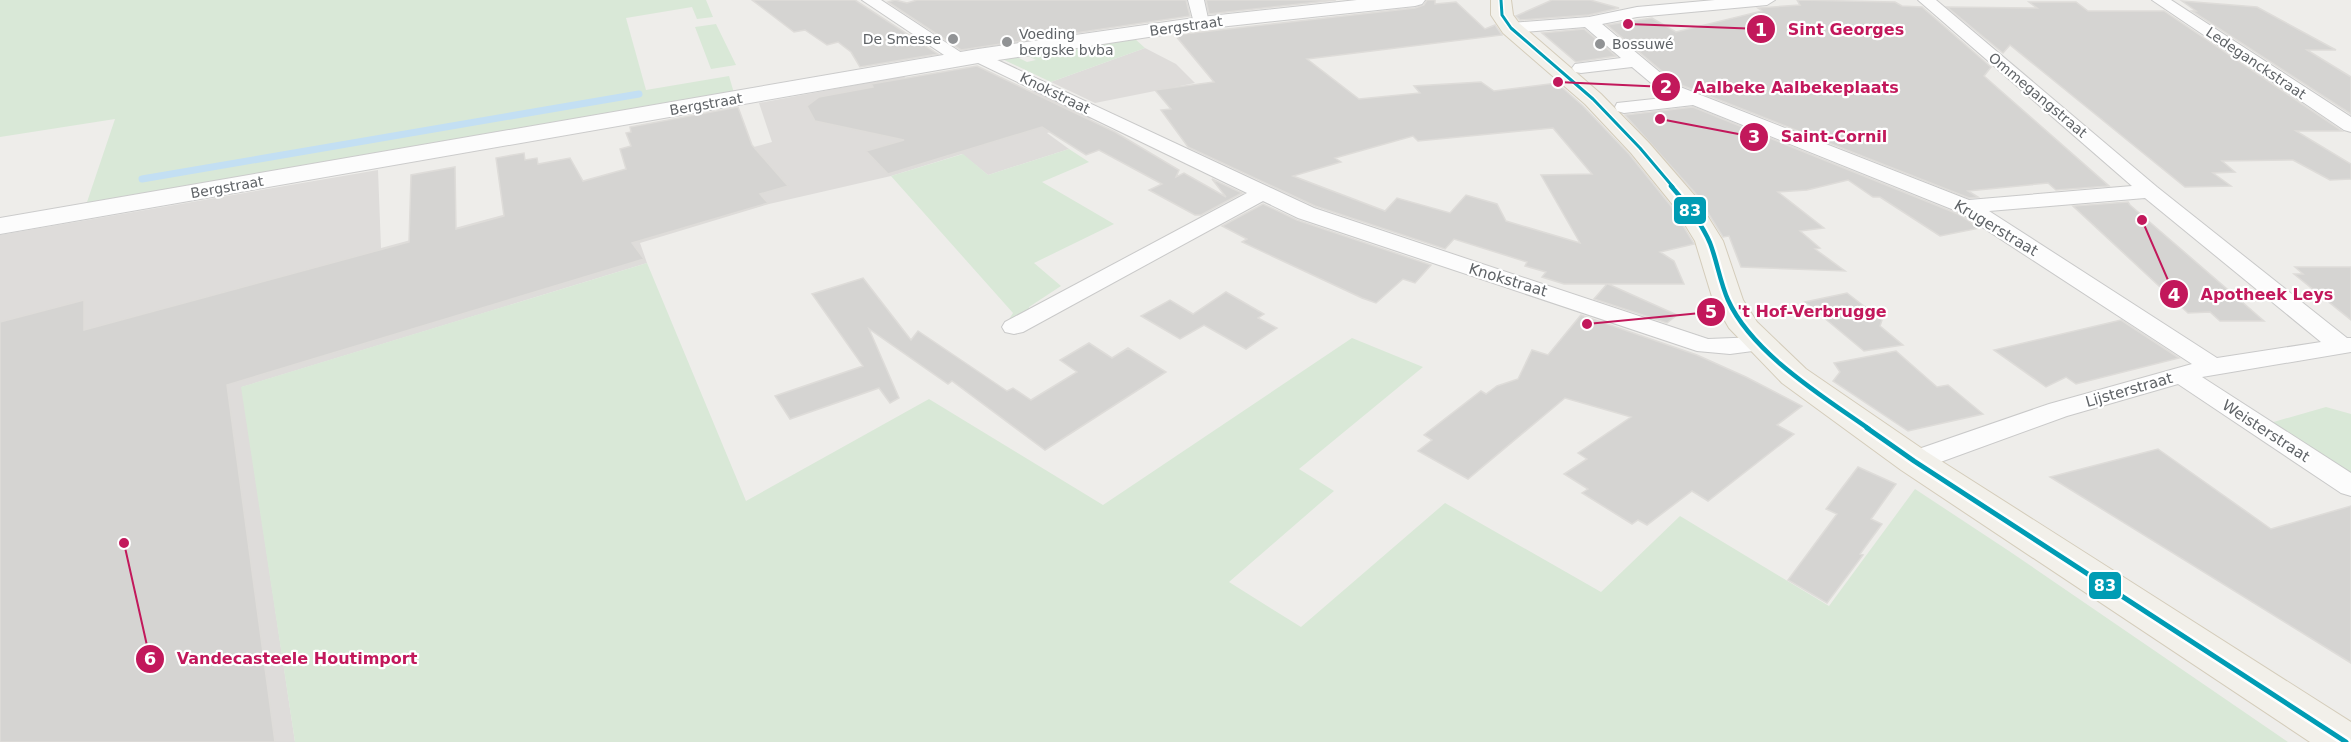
<svg xmlns="http://www.w3.org/2000/svg" width="2351" height="742" viewBox="0 0 2351 742" font-family="'DejaVu Sans',sans-serif">
<style>
.industrial{fill:#dedcda}
.green{fill:#d9e8d7}
.lines{fill:none;stroke-linecap:round;stroke-linejoin:round}
.stream{stroke:#c3dff3;stroke-width:7}
.building{fill:#d5d4d2;stroke:#dedcd9;stroke-width:1.5;fill-rule:evenodd}
.street-casing{stroke:#c9c9c9;stroke-width:2}
.secondary-casing{stroke:#cbcbcb;stroke-width:2}
.primary-casing{stroke:#d4ccba;stroke-width:2}
.street{fill:#fcfcfc;fill-rule:evenodd}
.secondary{fill:#fcfcfc;fill-rule:evenodd}
.primary{fill:#f2f0ea;fill-rule:evenodd}
.bus-1-far2-casing{stroke:#fff;stroke-width:6}
.bus-1-far1-casing{stroke:#fff;stroke-width:9}
.bus-1-casing{stroke:#fff;stroke-width:10}
.bus-1-far2{stroke:#009cb4;stroke-width:3}
.bus-1-far1{stroke:#009cb4;stroke-width:4.5}
.bus-1{stroke:#009cb4;stroke-width:5}
.poi-dot{fill:#919395;stroke:#fff;stroke-width:2}
.labels{text-anchor:middle;stroke-width:4.5;stroke-linejoin:round;paint-order:stroke}
.far-street-label{font-size:14px;fill:#5f6367;stroke:#fff}
.far-poi-label{font-size:14px;fill:#5f6367;stroke:#fff;text-anchor:start}
.street-label{font-size:15px;fill:#5f6367;stroke:#fff}
.leader{fill:none;stroke:#c2185b;stroke-width:2}
.callout-dot{fill:#c2185b;stroke:#fff;stroke-width:2}
.mark-label{font-size:18px;text-anchor:middle;font-weight:bold;fill:#fff}
.callout-label{font-size:16px;text-anchor:middle;font-weight:bold;fill:#c2185b;stroke:#fff;stroke-width:4.5;stroke-linejoin:round;paint-order:stroke}
.line-badge{stroke:#fff;stroke-width:2}
.badge-label{font-size:16px;text-anchor:middle;font-weight:bold;fill:#fff}
</style>
<rect width="100%" height="100%" fill="#eeedea"/>
<!-- industrial -->
<path class="industrial" d="M1145 48 1176 64 1195 83 1095 103 1051 82Z
M904 76 920 98 989 106 1036 90 1092 118 1047 133 1069 149 988 175 962 154 891 176 769 204 640 243 647 263 242 387 295 742H0V235L378 170 381 248 772 142 759 103Z"/>
<!-- green -->
<path class="green" d="M0 0H706L713 17 697 19 692 7 626 18 646 90 729 76 734 93 85 208 115 119 0 137Z
M716 24 736 65 711 69 695 27Z
M1134 38 1145 48 1051 82 1000 58 1013 55 1027 62 1036 60 1024 54Z
M1069 149 1089 162 1042 182 1114 224 1034 263 1061 286 1029 307V315L1002 330 1013 313 891 176 963 154 988 175Z
M647 263 746 501 929 399 1103 505 1352 338 1423 367 1299 469 1334 491 1229 582 1301 627 1445 503 1601 592 1680 516 1829 606 1915 489 2009 551 2288 742H295L241 387Z
M2326 407 2351 414V475L2270 423Z"/>
<g class="lines">
<!-- stream -->
<path class="stream" d="M142 179 639 94"/>
</g>
<!-- building -->
<path class="building" d="M752 0H855L938 54 860 67 851 52 838 42 827 45 805 30 794 32Z
M895 0 907 3 917 0H1186L1190 16 961 50 888 2Z
M1206 0H1336L1209 14Z
M1427 0H1435V4L1456 2 1485 29 1495 25 1502 35 1307 59 1359 99 1420 93 1414 86 1481 82 1494 91 1557 83 1583 106 1629 154 1671 206 1693 242 1694 244 1660 252 1674 261 1684 284H1608L1677 315 1667 323 1594 299 1607 284H1564L1542 277 1546 272 1525 266 1527 262 1454 239 1445 249 1315 206 1188 147 1161 110 1171 109 1155 90 1214 82 1175 35 1415 8 1424 5ZM1553 128 1592 174 1541 175 1580 243 1506 221 1497 204 1466 195 1450 213 1397 198 1385 211 1293 176 1341 162 1335 158 1413 136 1418 141Z
M1552 0H1590L1619 8 1589 15 1520 20 1516 16Z
M1797 0 1895 2 1902 6 1922 7 1991 67 1984 76 2109 186 2056 190 2048 183 1968 191 1978 197 1969 198 1676 83 1607 25 1652 18 1676 32 1762 11 1758 8 1800 5Z
M2182 1 2257 7 2336 50H2307L2351 77V114L2192 11H2196Z
M2029 2H2076L2088 11H2164L2342 131H2296L2351 164V179L2330 180 2293 160 2222 161 2235 172 2213 173 2231 186 2185 187 2010 45 2003 53 1947 7 2037 8Z
M1584 29 1616 56 1576 62 1542 33Z
M977 66 1115 132 1179 170 1176 177 1184 173 1226 197 1212 179 1242 193 1201 215H1195L1149 190 1162 184 1099 150 1086 155 1042 127 888 174 866 151 904 140 815 121 807 106 819 97 873 87 871 84Z
M738 107 752 145 788 186 760 194 768 203 632 243 644 259 227 385 275 742H0V322L84 300V330L409 242 411 175 455 167 456 229 504 216 496 158 524 153 525 160 537 158 538 164 570 158 583 181 626 169 620 149 631 146 626 133 631 132 630 127Z
M1693 107 1958 214 1980 228 1940 236 1880 197H1873L1848 180 1807 190 1778 192 1824 228 1800 231 1820 248 1815 249 1845 271 1741 267 1729 236 1723 237 1697 195 1625 115Z
M2128 202 2130 205 2264 321H2220L2210 312 2188 313 2073 206Z
M1263 204 1297 220 1431 265 1415 283 1403 279 1376 303 1362 298 1242 242 1247 239 1222 226Z
M2295 267H2351V320L2294 274H2303Z
M863 278 911 340 918 331 1007 391 1013 388 1031 400 1077 372 1060 360 1089 343 1112 358 1128 348 1166 372 1045 450 952 381 948 384 869 329 899 398 890 403 879 388 790 419 775 396 863 366 812 294Z
M1226 292 1264 314 1258 318 1277 328 1246 349 1204 325 1180 339 1141 316 1170 300 1193 314Z
M1847 293 1882 320 1880 326 1903 345 1864 351 1805 302Z
M1581 315 1697 355 1746 377 1802 406 1777 425 1794 434 1708 501 1692 491 1647 525 1638 520 1632 524 1582 493 1588 489 1564 474 1587 459 1578 453 1631 417 1565 398 1468 479 1418 451 1432 440 1424 435 1481 391 1486 394 1497 386 1518 379 1532 350 1548 355Z
M2121 320 2179 358 2076 384 2066 377 2046 387 1994 350Z
M1896 351 1937 387 1948 385 1983 414 1908 431 1833 381 1840 372 1834 363Z
M2158 449 2271 529 2351 506V663L2050 477Z
M1858 467 1896 484 1871 519 1882 524 1860 554 1863 555 1827 603 1788 580 1837 514 1826 509Z"/>
<g class="lines">
<defs>
<path id="street" d="M862 0H881L971 59 968 63H956Z
M1188 0H1204L1209 23 1207 27H1195Z
M1715 0H1775L1767 5 1637 17 1602 24 1675 85 1969 200 2132 186 1918 0H1936L2157 187 2347 338H2351V352L2202 377 2351 473V496L2341 493 2178 384 2067 416 1924 468 1914 470 1904 468 1900 461 1904 454 2049 404 2192 364 1959 212 1693 105 1624 113 1617 111 1615 107 1617 103 1672 97 1663 93 1632 67 1581 73 1575 72 1572 68 1575 64 1621 58 1585 27 1511 33 1503 28 1511 23 1589 17 1637 7ZM2145 198 2321 342 2217 358 1989 211Z
M2152 0H2171L2351 117V132L2344 130Z
M978 51 1314 208 1708 339 1759 337 1768 339 1771 344 1768 349 1730 354 1697 351 1298 218 1263 201 1023 332 1014 334 1005 332 1002 327 1005 322 1247 193 972 60 969 56 972 52Z"/>
<path id="secondary" d="M1357 0H1425L1422 4 1415 6 1201 29 978 63 0 234V218L978 49 1201 17Z"/>
<path id="primary" d="M1491 0H1511L1513 15 1519 23 1601 94 1649 143 1695 196 1723 241 1743 300 1757 322 1806 369 1927 452 2351 722V742H2310L1901 470 1782 383 1729 328 1713 300 1695 241 1673 205 1631 153 1585 104 1503 33 1491 15Z"/>
</defs>
<!-- street casing -->
<use href="#street" class="street-casing"/>
<!-- secondary casing -->
<use href="#secondary" class="secondary-casing"/>
<!-- primary casing -->
<use href="#primary" class="primary-casing"/>
<!-- street -->
<use href="#street" class="street"/>
<!-- secondary -->
<use href="#secondary" class="secondary"/>
<!-- primary -->
<use href="#primary" class="primary"/>
<defs>
<path id="bus-1-far2" d="M1501 0 1502 15 1511 28 1593 99 1640 148 1673 187"/>
<path id="bus-1-far1" d="M1671 186C1685 202 1701 222 1710 243 1717 261 1720 282 1728 300 1752 353 1822 396 1869 429"/>
<path id="bus-1" d="M1867 428 1914 461 2346 742"/>
</defs>
<!-- bus-1-far2 casing -->
<use href="#bus-1-far2" class="bus-1-far2-casing"/>
<!-- bus-1-far1 casing -->
<use href="#bus-1-far1" class="bus-1-far1-casing"/>
<!-- bus-1 casing -->
<use href="#bus-1" class="bus-1-casing"/>
<!-- bus-1-far2 -->
<use href="#bus-1-far2" class="bus-1-far2"/>
<!-- bus-1-far1 -->
<use href="#bus-1-far1" class="bus-1-far1"/>
<!-- bus-1 -->
<use href="#bus-1" class="bus-1"/>
</g>
<!-- markers -->
<g class="poi-dot">
<circle cx="953" cy="39" r="6"/>
<circle cx="1007" cy="42" r="6"/>
<circle cx="1600" cy="44" r="6"/>
</g>
<g class="labels">
<!-- far-street labels -->
<g class="far-street-label">
<text transform="translate(1186 26) rotate(-8)" y="5">Bergstraat</text>
<text transform="translate(2256 63) rotate(34)" y="5">Ledeganckstraat</text>
<text transform="translate(1055 93) rotate(26)" y="5">Knokstraat</text>
<text transform="translate(2038 95) rotate(40)" y="5">Ommegangstraat</text>
<text transform="translate(706 104) rotate(-10)" y="5">Bergstraat</text>
<text transform="translate(227 187) rotate(-10)" y="5">Bergstraat</text>
</g>
<!-- far-poi labels -->
<g class="far-poi-label">
<text x="1019" y="39">Voeding<tspan x="1019" dy="16">bergske bvba</tspan></text>
<text x="941" y="44" text-anchor="end">De Smesse</text>
<text x="1612" y="49">Bossuwé</text>
</g>
<!-- street labels -->
<g class="street-label">
<text transform="translate(1996 228) rotate(31)" y="5">Krugerstraat</text>
<text transform="translate(1508 280) rotate(17)" y="5">Knokstraat</text>
<text transform="translate(2129 390) rotate(-16)" y="5">Lijsterstraat</text>
<text transform="translate(2266 431) rotate(33)" y="5">Weisterstraat</text>
</g>
</g>
<!-- callouts -->
<path class="leader" d="M1628 24L1761 29M1558 82L1666 87M1660 119L1754 137M2142 220L2174 294M1587 324L1711 312M124 543L150 659"/>
<g class="callout-dot">
<circle cx="1628" cy="24" r="6"/>
<circle cx="1558" cy="82" r="6"/>
<circle cx="1660" cy="119" r="6"/>
<circle cx="2142" cy="220" r="6"/>
<circle cx="1587" cy="324" r="6"/>
<circle cx="124" cy="543" r="6"/>
<circle cx="1761" cy="29" r="15"/>
<circle cx="1666" cy="87" r="15"/>
<circle cx="1754" cy="137" r="15"/>
<circle cx="2174" cy="294" r="15"/>
<circle cx="1711" cy="312" r="15"/>
<circle cx="150" cy="659" r="15"/>
</g>
<g class="mark-label">
<text x="1761" y="36">1</text>
<text x="1666" y="93">2</text>
<text x="1754" y="143">3</text>
<text x="2174" y="301">4</text>
<text x="1711" y="318">5</text>
<text x="150" y="665">6</text>
</g>
<g class="callout-label">
<text x="1846" y="35">Sint Georges</text>
<text x="1796" y="93">Aalbeke Aalbekeplaats</text>
<text x="1834" y="142">Saint-Cornil</text>
<text x="2267" y="300">Apotheek Leys</text>
<text x="1812" y="317">'t Hof-Verbrugge</text>
<text x="297" y="664">Vandecasteele Houtimport</text>
</g>
<g class="line-badge">
<rect x="1673" y="196" width="34" height="29" rx="6" fill="#009cb4"/>
<rect x="2088" y="571" width="34" height="29" rx="6" fill="#009cb4"/>
</g>
<g class="badge-label">
<text x="1690" y="216">83</text>
<text x="2105" y="591">83</text>
</g>
</svg>
